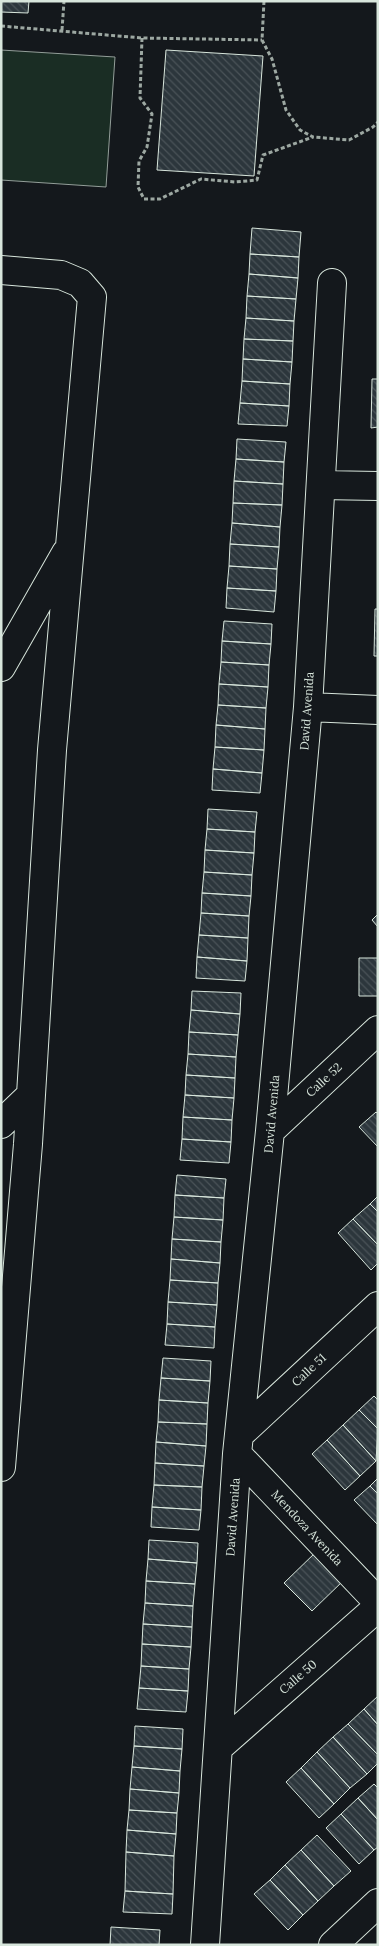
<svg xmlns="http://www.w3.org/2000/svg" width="379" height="1946" viewBox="0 0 379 1946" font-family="Lora,serif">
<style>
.grass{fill:#1a2d24;stroke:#939e99}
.building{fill:url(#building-back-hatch);stroke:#d8e6dc}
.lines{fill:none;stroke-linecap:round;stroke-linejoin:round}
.minor-casing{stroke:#d8e6dc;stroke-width:30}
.path{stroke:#9da8a2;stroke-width:3;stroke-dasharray:4 2.5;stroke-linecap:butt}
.minor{stroke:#14181c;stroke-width:28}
.labels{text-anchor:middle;stroke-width:4;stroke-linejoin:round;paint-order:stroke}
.street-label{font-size:12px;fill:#d8e6dc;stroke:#14181c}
</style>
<defs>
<pattern id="building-back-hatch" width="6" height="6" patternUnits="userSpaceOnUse" patternTransform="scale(1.25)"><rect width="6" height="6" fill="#2c363c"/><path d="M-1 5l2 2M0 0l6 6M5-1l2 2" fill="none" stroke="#4a5358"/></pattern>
</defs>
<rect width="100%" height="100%" fill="#14181c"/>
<!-- grass -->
<path class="grass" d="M1 50 115 57 106 187 1 180Z"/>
<!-- building -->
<path class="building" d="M1 1H29L28 13 1 12Z
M166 50 263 56 254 176 157 170Z
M252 228 301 232 299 257 250 254Z
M250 254 299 257 298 278 249 274Z
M249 274 298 278 296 299 247 296Z
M247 296 296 299 294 321 246 318Z
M246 318 294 321 293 341 244 339Z
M244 339 293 341 292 362 243 359Z
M243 359 292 362 290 384 242 381Z
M372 379H378V427L371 428Z
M242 381 290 384 289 406 240 403Z
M240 403 289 406 287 426 238 424Z
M237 439 286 442 284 462 236 459Z
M236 459 284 462 283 484 234 481Z
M234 481 283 484 282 505 233 503Z
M233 503 282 505 280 527 232 523Z
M232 523 280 527 279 547 230 544Z
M230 544 279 547 277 569 229 566Z
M229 566 277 569 276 591 227 588Z
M227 588 276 591 274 612 226 608Z
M375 609H378V656H374Z
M224 621 272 624 271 644 222 641Z
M222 641 271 644 269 665 221 662Z
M221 662 269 665 268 687 219 684Z
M219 684 268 687 266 708 218 705Z
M218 705 266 708 265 729 216 725Z
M216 725 265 729 264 750 215 747Z
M215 747 264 750 262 773 213 769Z
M213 769 262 773 260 793 212 790Z
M208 809 257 812 255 832 207 829Z
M207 829 255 832 254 853 205 850Z
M205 850 254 853 252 875 204 872Z
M204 872 252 875 251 896 202 893Z
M202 893 251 896 249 916 201 913Z
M201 913 249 916 248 938 199 935Z
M378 914V927L372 920Z
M199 935 248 938 247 961 197 957Z
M197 957 247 961 245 981 196 978Z
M359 958H378V996H359Z
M192 991 241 993 240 1014 191 1010Z
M191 1010 240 1014 238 1035 189 1032Z
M189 1032 238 1035 236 1057 188 1054Z
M188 1054 236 1057 235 1078 186 1075Z
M186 1075 235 1078 234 1098 185 1095Z
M185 1095 234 1098 232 1120 183 1117Z
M376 1112 378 1114V1147L359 1127Z
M183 1117 232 1120 231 1142 182 1139Z
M182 1139 231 1142 229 1163 180 1160Z
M177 1175 226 1179 224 1198 175 1195Z
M175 1195 224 1198 223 1220 174 1217Z
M378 1196V1212L370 1204Z
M370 1204 378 1212V1245L353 1219Z
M174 1217 223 1220 221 1242 172 1239Z
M353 1219 378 1245V1263L371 1270 338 1233Z
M172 1239 221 1242 220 1263 171 1259Z
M171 1259 220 1263 218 1283 170 1280Z
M170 1280 218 1283 217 1305 168 1302Z
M168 1302 217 1305 215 1327 167 1324Z
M167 1324 215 1327 214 1348 165 1345Z
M163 1358 211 1361 210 1381 161 1378Z
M161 1378 210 1381 208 1403 159 1400Z
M374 1396 378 1400V1429L359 1410Z
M159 1400 208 1403 207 1424 158 1422Z
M359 1410 378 1429 376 1461 343 1425Z
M158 1422 207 1424 206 1446 156 1442Z
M343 1425 376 1461 360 1476 327 1440Z
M327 1440 360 1476 345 1490 312 1454Z
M156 1442 206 1446 204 1466 155 1463Z
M155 1463 204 1466 202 1487 154 1485Z
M378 1478V1494L370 1486Z
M154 1485 202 1487 201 1510 152 1507Z
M370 1486 378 1494V1525L354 1500Z
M152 1507 201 1510 199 1530 151 1527Z
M149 1540 198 1543 197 1563 148 1559Z
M317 1551 345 1579 312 1611 284 1583Z
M148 1559 197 1563 195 1584 146 1581Z
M146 1581 195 1584 193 1606 145 1603Z
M145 1603 193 1606 192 1627 143 1624Z
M143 1624 192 1627 191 1647 142 1644Z
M142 1644 191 1647 189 1669 141 1666Z
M141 1666 189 1669 188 1691 139 1688Z
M139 1688 188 1691 186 1712 137 1709Z
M378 1696V1725L364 1709Z
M364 1709 378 1725V1755L348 1724Z
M348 1724 378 1755V1763L367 1774 333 1737Z
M135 1726 183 1729 182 1749 134 1746Z
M333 1737 367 1774 350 1788 317 1752Z
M134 1746 182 1749 180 1771 132 1767Z
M317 1752 350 1788 334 1804 301 1768Z
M132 1767 180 1771 179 1793 130 1789Z
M301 1768 334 1804 319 1818 286 1782Z
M374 1784 378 1788V1820L358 1798Z
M130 1789 179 1793 177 1813 129 1810Z
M358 1798 378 1820V1847L374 1850 341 1814Z
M129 1810 177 1813 176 1834 127 1830Z
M341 1814 374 1850 359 1864 326 1828Z
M127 1830 176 1834 174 1856 126 1852Z
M317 1835 351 1871 334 1886 301 1850Z
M301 1850 334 1886 318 1901 285 1865Z
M126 1852 174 1856 173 1894 125 1891Z
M285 1865 318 1901 303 1915 270 1880Z
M270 1880 303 1915 288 1930 254 1894Z
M125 1891 173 1894 172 1914 123 1912Z
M111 1927 160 1930 159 1945H110Z"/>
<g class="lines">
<defs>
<path id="minor" d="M1 270 61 275 80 283 92 297 52 750 28 1144 1 1467
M321 485 378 486
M1 667 66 553
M308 707 378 710
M1 1124 30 1096
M270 1131 378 1030
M239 1435 378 1306
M237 1454 378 1602
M219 1747 378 1607
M205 1945 237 1454 270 1131 308 707 332 283
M333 1945 378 1903"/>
</defs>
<!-- minor casing -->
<use href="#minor" class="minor-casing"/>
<!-- path -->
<path class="path" d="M264 1 262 40 272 59 286 110 300 130 313 137 349 140 373 127 378 122
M1 26 142 38 262 40
M62 30 64 1
M142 38 140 98 152 114 147 147 139 161 138 187 144 199H160L201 179 235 182 257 180 263 155 313 137"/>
<!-- minor -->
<use href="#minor" class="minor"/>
</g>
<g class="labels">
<!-- street labels -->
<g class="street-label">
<text transform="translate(307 711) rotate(-86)" y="4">David Avenida</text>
<text transform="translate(324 1080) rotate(-43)" y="4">Calle 52</text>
<text transform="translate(272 1114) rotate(-85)" y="4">David Avenida</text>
<text transform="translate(309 1370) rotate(-43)" y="4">Calle 51</text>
<text transform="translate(233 1517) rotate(-86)" y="4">David Avenida</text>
<text transform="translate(307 1528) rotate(47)" y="4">Mendoza Avenida</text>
<text transform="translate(298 1677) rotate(-41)" y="4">Calle 50</text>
</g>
</g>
<!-- border -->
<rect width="379" height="1946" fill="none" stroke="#d8e6dc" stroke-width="5"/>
</svg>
